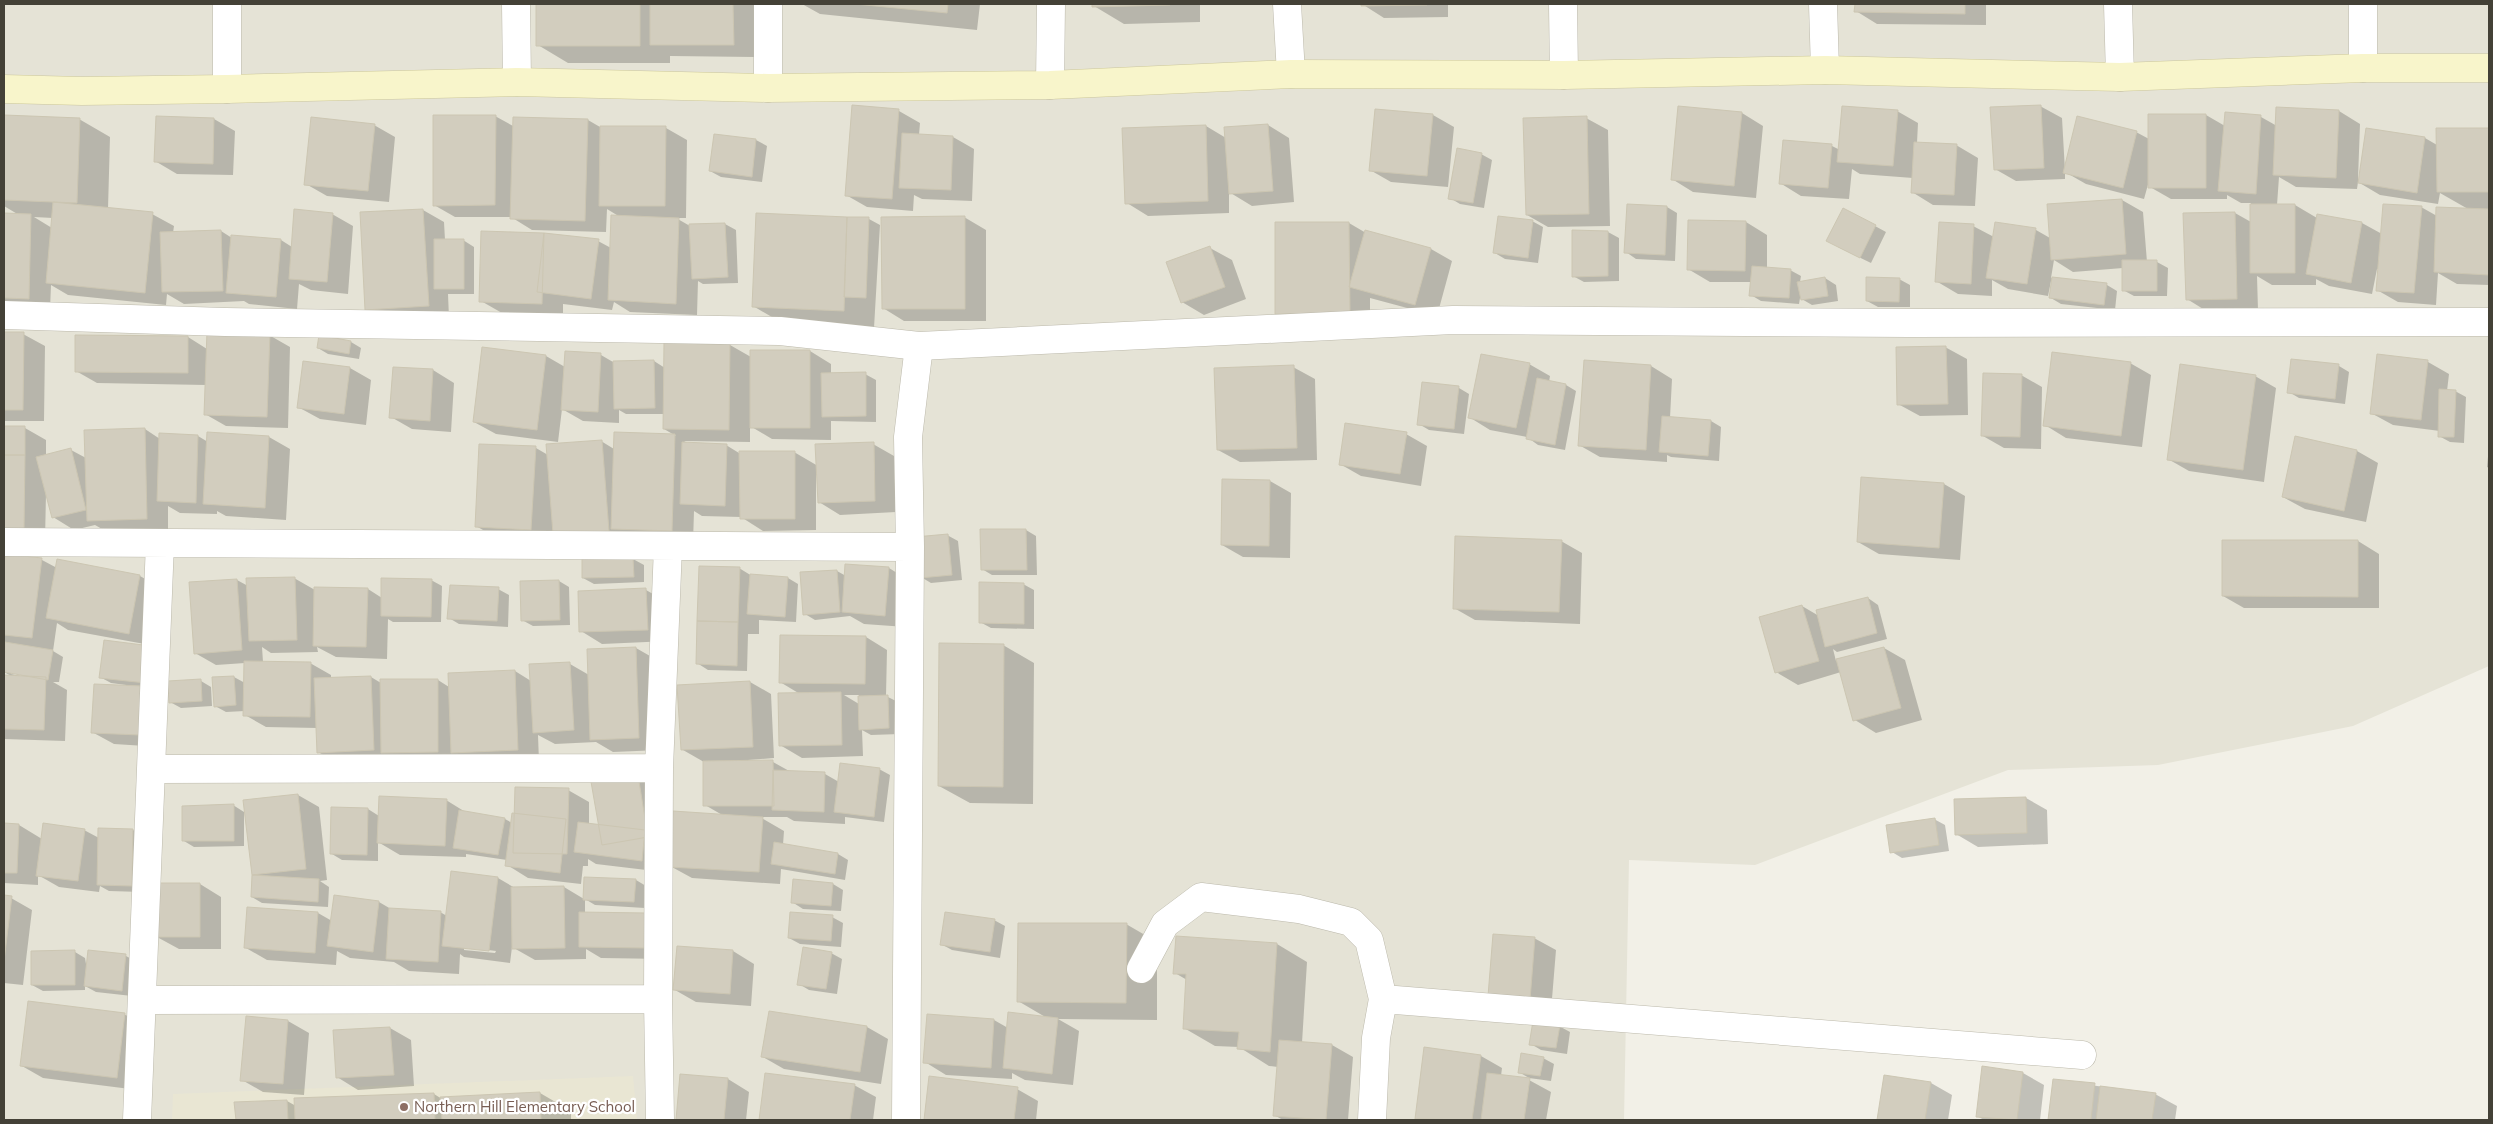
<svg xmlns="http://www.w3.org/2000/svg" width="2493" height="1124" viewBox="0 0 2493 1124" font-family="Mulish,sans-serif">
<style>
.residential{fill:#e5e3d6}
.education{fill:#e9e6d3}
.shadow{fill:#0003;fill-rule:evenodd}
.building{fill:#d2cdbe;stroke:#ccc6b2}
.lines{fill:none;stroke-linecap:round;stroke-linejoin:round}
.street-casing{stroke:#bcb9ab;stroke-width:29}
.secondary-casing{stroke:#ccc79c;stroke-width:29}
.street{stroke:#fff;stroke-width:28}
.secondary{stroke:#f8f5cb;stroke-width:28}
.education-dot{fill:#8d6e63;stroke:#fff;stroke-width:2}
.labels{text-anchor:middle;stroke-width:4.5;stroke-linejoin:round;paint-order:stroke}
.education-label{font-size:15px;fill:#785e54;stroke:#fff;text-anchor:start}
</style>
<rect width="100%" height="100%" fill="#f2f0e7"/>
<!-- residential -->
<path class="residential" d="M4 4H2489V666L2353 726 2158 765 2008 770 1755 865 1629 860 1624 1120H4Z"/>
<!-- education -->
<path class="education" d="M633 1076 637 1120H172L173 1094Z"/>
<!-- shadow -->
<path class="shadow" d="M537 4H754V57L670 56V63H568L538 45Z
M802 4H980L977 30 820 14Z
M1094 4H1200V22L1124 24 1094 6Z
M1362 4H1448V17L1384 18Z
M1856 4H1986V25L1877 24 1856 11Z
M2040 106 2062 118 2065 171 2136 132 2149 139V115H2206L2225 126 2226 114 2261 117 2277 126 2339 111 2360 124 2358 179H2360L2367 129 2425 138 2437 145V130L2489 129V285L2457 284 2438 273 2436 305 2398 302 2377 290 2379 269H2377L2372 294 2329 286 2316 279V285H2272L2257 276 2258 310 2208 312 2187 299 2235 213 2251 222V203H2241L2227 195V199H2171L2150 187 2149 181 2144 199 2086 184 2065 172V179L2016 181 1995 169ZM2279 177 2296 187 2357 189 2358 182 2380 195 2438 204 2440 193 2468 209 2437 216 2421 207 2382 234 2362 223 2317 218 2295 205H2277Z
M1679 107 1742 113 1763 126 1756 198 1693 192 1672 179Z
M1376 110 1433 115 1454 127 1448 187 1391 182 1370 170Z
M899 111 920 123 919 135 953 137 974 149 972 201 922 199 914 195 913 211 867 207 846 195Z
M1897 111 1918 123 1917 143 1956 145 1978 158 1975 206 1933 205 1912 192 1913 178 1860 174 1852 169 1849 199 1801 196 1780 183 1832 146 1840 150Z
M495 116 513 126 588 120 600 127 666 128 687 140 686 218H676L690 226 725 224 736 230 738 283 703 284 698 281 697 315 630 312 614 302 612 310 563 304V315L502 313 481 301 598 241 611 248 620 217 607 209 606 232 532 230 511 217H455L434 205Z
M4 117 79 119 110 137 108 209 152 214 174 226 173 233 221 231 232 238 281 240 292 247 332 214 353 226 348 294 311 290 299 284 297 309 249 304 244 301 184 304 167 294 166 305 68 295 51 285 50 310 4 309V215H19L4 206ZM34 217 53 218 52 228Z
M1586 118 1608 130 1610 226 1548 227 1527 215Z
M214 119 235 131 233 175 177 174 155 161Z
M374 125 395 137 389 202 327 196 306 184Z
M1268 125 1289 138 1294 202 1252 206 1229 192V213L1148 216 1127 203 1206 126 1226 138Z
M715 135 756 140 767 146 762 182 721 177 710 171Z
M1481 154 1492 160 1484 208 1460 204 1450 198Z
M2122 200 2143 212 2147 262H2157L2168 268 2167 296H2134L2123 290V268L2073 272 2054 260 2051 278 2107 285 2117 291 2115 310 2061 304 2051 298 2053 281H2051L2048 296 2008 289 1992 280V296L1958 294 1936 281 1973 226 1994 237 2036 230 2050 238Z
M1628 205 1667 207 1677 213 1675 261 1636 259 1626 252Z
M423 210 444 222 445 240H463L474 247V294H448L449 318 388 321 367 309Z
M964 217 986 230V321H904L883 308Z
M847 218 869 219 880 225 874 328 784 324 753 306Z
M1532 221 1543 227 1538 263 1505 259 1495 253Z
M1746 222 1767 235V268L1790 270 1801 276 1800 282 1825 278 1836 285 1838 301 1812 305 1800 298 1799 304 1761 301 1751 295 1752 282H1710L1688 269Z
M1349 223 1366 233 1431 249 1452 261 1437 316 1370 298V325L1298 326 1276 313Z
M1875 226 1886 232 1871 263 1838 247Z
M1573 232H1608L1619 238V281L1584 282 1573 276Z
M1210 248 1232 260 1246 299 1204 315 1182 302Z
M1899 279 1910 285V307H1878L1867 301Z
M4 333 23 334 45 346 44 421H4Z
M269 335 290 347 288 428 226 426 205 414 206 385 97 383 76 371 188 337 207 349Z
M320 337 351 342 361 348 359 359 328 354 318 348Z
M730 345 751 357V351H810L831 364V374H865L876 380V422L831 421V440L772 439 750 426V442L684 441 689 444 726 445 739 453 794 452 818 466 873 444 894 456 896 512 840 515 819 502 818 475H816V530L763 531 741 517 702 516 694 511 693 543 497 538 476 526 536 448 548 455 601 441 614 449 615 434 676 436 664 429V414H626L619 410V423L583 421 562 409 558 442 496 434 474 422 546 356 565 367 601 355 613 362 654 361 665 368Z
M1945 347 1967 359 1968 415 1920 416 1898 404Z
M2378 356 2428 362 2449 374 2447 391H2455L2466 397 2464 443 2450 442 2439 436 2440 431 2393 425 2371 413Z
M2130 363 2151 375 2142 447 2066 438 2045 425Z
M1529 364 1550 376 1549 382 1566 385 1576 391 1565 450 1538 445 1527 437 1490 430 1469 417Z
M1651 366 1672 379 1670 418 1711 421 1721 427 1719 461 1671 457 1667 455V462L1600 457 1579 445Z
M2339 366 2349 372 2345 404 2299 398 2289 392Z
M1293 367 1315 379 1317 460 1240 462 1218 450Z
M350 368 371 380 366 425 320 419 298 407Z
M433 370 454 383 451 432 412 429 391 417Z
M2021 375 2042 387 2041 449 2004 448 1983 436Z
M2255 376 2276 388 2264 482 2189 471 2168 459Z
M1459 388 1469 394 1464 434 1429 430 1419 424Z
M4 427 25 428 46 440V456L71 450 86 458 145 429 160 439 198 436 208 442V434L269 437 290 449 286 520 226 516 217 511V514L180 513 168 506V531L109 533 95 525 74 530 53 517 46 493 45 541 4 540Z
M1406 434 1427 446 1421 486 1361 476 1340 464Z
M2296 438 2357 451 2378 463 2366 522 2305 509 2283 497Z
M2489 446V468L2487 467Z
M1270 481 1291 493 1290 558 1243 557 1222 545Z
M1944 484 1965 496 1960 560 1879 554 1858 542Z
M1026 530 1036 536 1037 575H992L982 569Z
M947 535 958 541 962 580 931 583 921 577Z
M1561 541 1582 553 1580 624 1475 620 1454 608Z
M2358 541 2379 554V608H2244L2223 596Z
M4 555 42 560 57 568 140 576 161 588 150 645 68 630 57 623 53 651 63 657 59 682H53L67 690 65 741 4 739V677H13L4 672 6 644 4 643ZM11 672 34 676V679L11 674Z
M633 559 644 565V582L594 584 583 578Z
M739 568 752 576 788 578 798 584 796 622 759 620V634H748L747 671 708 670 697 663Z
M889 568 910 581 906 627 864 624 850 616 815 620 805 614 837 571 846 576Z
M294 578 315 590 368 589 382 598 431 580 442 586 441 622H393L388 619 387 659 336 657 317 647 318 652 271 653 262 647 263 662 310 663 331 675V679L371 677 381 683 438 680 449 687 515 671 531 681 570 664 589 675 636 648 657 660 660 750 613 752 596 742 555 744 538 735 539 762 339 764 318 752 317 728 266 727 245 715V711L226 712 215 706 214 678 234 677 245 683V663L216 665 195 653 237 580 248 586Z
M559 581 569 587 570 625 533 626 522 620Z
M1023 584 1034 590V629L991 628 980 622Z
M498 589 509 595 508 627 459 624 449 618Z
M646 590 667 602 669 641 602 644 581 631Z
M1868 598 1878 605 1887 639 1837 652 1833 649 1836 661 1884 648 1905 660 1922 720 1876 733 1855 720 1841 672 1798 685 1776 672 1802 606 1819 616Z
M866 637 887 650 886 696 898 702 900 734 871 735 862 730 863 756 802 758 780 745 800 694 780 682ZM844 695H859V704Z
M1003 645 1034 663 1033 804 970 803 939 786Z
M161 654V747L114 744 92 732 126 687V685L111 683 100 677Z
M201 681 211 687 212 706 181 708 170 702Z
M750 682 771 694 774 758 748 760 749 762H773L791 772 825 774 839 782 879 769 890 775 884 822 845 817V824L794 821 787 817H760L784 831 783 845 838 854 848 860 845 880 781 869 780 884 692 878 670 866 724 816 705 805 704 762 683 750Z
M591 777 658 783 663 872 596 864 588 859V866H583L581 884 528 878 507 865V860L466 854V857L400 855 378 842V861L342 860 332 854 333 808 368 809 379 816 446 800 467 813 505 819 512 823 568 790 589 802V824L600 826Z
M298 795 319 807 327 880 320 881 329 887 328 907 262 903 252 897 253 875Z
M2026 798 2047 810 2048 844 1978 847 1956 834Z
M233 805 244 812V846L194 847 184 841Z
M1934 819 1945 825 1949 851 1902 858 1892 852Z
M4 825H19L42 839 84 830 99 838 133 830 143 836 142 892 109 891 100 886 99 892 59 887 38 875V885L4 883Z
M452 873 498 878 515 888 564 887 584 899 636 880 646 886 645 908 595 905 585 899V913L666 959 601 958 586 949V959L535 960 512 947 510 963 464 957 460 954 459 974 409 971 394 962 350 958 337 951 336 965 267 960 246 948 249 908 318 913 332 921 379 902 391 909 440 912 447 916ZM464 947 496 951 495 953 464 950Z
M200 884 221 897V949H179L157 937Z
M833 884 843 890 841 911 803 909 792 902Z
M4 897 11 898 32 910 23 985 4 983Z
M832 917 843 923 841 947 800 944 789 938Z
M994 920 1005 926 1000 958 952 950 941 944Z
M1126 924 1157 942V1020L1058 1019 1079 1031 1073 1085 1025 1080 1012 1073V1079L946 1075 925 1062 994 1020 1008 1028 1047 1018 1018 1001Z
M1534 938 1556 950 1551 1011 1490 995Z
M1277 944 1307 962 1302 1043 1332 1045 1353 1057 1348 1120H1283L1274 1115 1278 1067 1269 1066 1239 1047 1215 1046 1184 1028 1187 980 1175 973Z
M678 947 733 951 754 964 751 1006 696 1002 675 990Z
M90 951 126 956 137 962 132 996 96 992 85 986V990L43 991 32 985 75 952 85 958 87 970Z
M831 953 842 959 837 994 809 990 799 984Z
M770 1012 867 1027 888 1039 881 1084 784 1069 763 1057Z
M124 1014 146 1027 138 1090 43 1078 22 1066Z
M288 1021 309 1033 304 1095 263 1092 242 1080Z
M1559 1026 1570 1032 1567 1054 1541 1050 1531 1044Z
M390 1028 411 1040 414 1086 358 1090 337 1077 334 1031Z
M1481 1056 1502 1068 1501 1076 1529 1080 1551 1092 1546 1120H1419L1416 1118Z
M1543 1058 1554 1064 1551 1081 1529 1078 1519 1072Z
M1983 1068 2023 1073 2044 1085 2040 1120H1984L1977 1116Z
M766 1074 854 1085 876 1097 873 1120H761Z
M681 1076 728 1079 749 1092 746 1120H678Z
M1885 1076 1931 1083 1952 1095 1948 1120H1879Z
M930 1078 1017 1089 1038 1101 1036 1120H925Z
M2054 1080 2155 1094 2177 1106 2175 1120H2050Z
M540 1093 571 1111V1120H237L236 1103 287 1101 296 1106 434 1094 442 1099Z"/>
<!-- building -->
<path class="building" d="M536 4H640V46H536Z
M650 4H733L734 45H650Z
M855 4H948L947 13Z
M1092 4H1170V5L1092 7Z
M1361 4H1427V5L1361 6Z
M1855 4H1965V14L1854 12Z
M852 105 899 109 892 199 845 196Z
M2041 105 2044 168 1994 170 1990 107Z
M1678 106 1742 112 1734 186 1671 180Z
M1842 106 1898 110 1893 166 1837 162Z
M2276 107 2339 110 2336 178 2273 175Z
M1375 109 1433 114 1427 176 1369 171Z
M2225 112 2261 115 2256 194 2218 191Z
M2148 114H2206V188H2148Z
M4 115 80 118 77 203 4 200Z
M433 115H496L495 205 433 206Z
M156 116 214 118 213 164 154 162Z
M1587 116 1589 214 1526 215 1523 118Z
M2077 116 2137 131 2123 188 2063 173Z
M311 117 375 124 368 191 304 185Z
M513 117 588 119 585 221 510 219Z
M1268 124 1273 191 1229 194 1224 127Z
M1206 125 1208 201 1125 204 1122 128Z
M600 126H666L665 206H599Z
M2366 128 2425 137 2417 193 2358 183Z
M2436 128H2489V192H2437Z
M902 133 953 136 951 190 899 188Z
M714 134 756 139 752 177 709 171Z
M1783 140 1832 144 1828 188 1779 184Z
M1914 142 1957 144 1954 195 1911 193Z
M1457 148 1482 153 1473 203 1448 199Z
M2122 199 2126 254 2051 260 2047 204Z
M53 202 153 212 145 293 46 283Z
M1627 204 1667 206 1665 255 1624 253Z
M2250 204H2295V273H2250Z
M2383 204 2422 206 2414 293 2376 291Z
M2436 207 2489 209V275L2434 272Z
M1843 208 1876 225 1860 258 1826 241Z
M294 209 333 213 327 282 289 279Z
M423 209 429 306 365 310 360 212Z
M2235 212 2237 299 2186 300 2183 213Z
M4 213 31 214 29 299 4 298Z
M756 213 847 217 844 311 752 307Z
M2317 214 2362 222 2351 283 2306 274Z
M611 215 679 218 676 304 608 300Z
M965 216V309H882L881 217Z
M1498 216 1533 220 1528 258 1493 253Z
M847 217H869L866 298 844 297Z
M1688 220 1746 221 1745 271 1687 270Z
M1275 222H1349L1350 314H1275Z
M1939 222 1974 224 1971 284 1935 282Z
M1995 222 2036 228 2027 284 1986 278Z
M725 223 728 277 692 279 689 224Z
M221 230 223 291 162 292 160 232Z
M1365 230 1431 248 1415 305 1349 287Z
M1572 230 1608 231V276L1572 277Z
M481 231 544 233 542 304 479 302Z
M544 233 599 239 591 299 537 292Z
M231 235 281 239 276 297 226 293Z
M434 239H464V289H434Z
M1210 246 1225 287 1181 303 1166 262Z
M2122 260H2157V291H2122Z
M1752 266 1791 269 1789 298 1749 296Z
M1825 277 1828 296 1801 300 1797 282Z
M1866 277 1900 278 1899 302 1866 301Z
M2052 277 2107 283 2104 305 2049 298Z
M207 331 270 333 267 417 204 415Z
M4 332H24L23 410H4Z
M75 335 188 336V373L75 372Z
M319 335 351 341 349 354 317 348Z
M664 343 730 344 729 430 663 429Z
M1946 346 1948 404 1897 405 1896 347Z
M482 347 546 355 537 430 473 422Z
M750 350H810V428H750Z
M565 351 601 353 598 412 561 410Z
M2052 352 2131 362 2121 436 2043 426Z
M1481 354 1530 363 1516 428 1468 418Z
M2377 354 2428 360 2421 420 2370 414Z
M2291 359 2339 364 2335 399 2287 393Z
M654 360 655 408 614 409 613 361Z
M1584 360 1651 365 1646 450 1578 446Z
M303 361 350 367 344 414 297 408Z
M2180 364 2256 375 2243 470 2167 460Z
M1294 365 1297 448 1217 450 1214 368Z
M393 367 433 369 430 421 389 418Z
M866 372V416L822 417 821 373Z
M1983 373 2022 374 2020 437 1981 436Z
M1537 378 1566 384 1555 445 1526 439Z
M1422 382 1459 386 1454 429 1417 425Z
M2439 389 2456 390 2454 437H2438Z
M1662 416 1711 420 1708 456 1659 452Z
M1345 423 1407 432 1400 474 1339 465Z
M4 426H25V455H4Z
M145 428 147 519 87 521 84 430Z
M207 432 269 436 265 508 203 504Z
M614 432 675 434 672 531 611 529Z
M159 433 198 435 196 503 157 501Z
M2295 436 2357 450 2344 511 2282 497Z
M602 440 609 531 553 534 546 444Z
M682 442 727 444 725 506 680 504Z
M874 442 875 501 818 503 815 444Z
M479 444 536 446 531 530 475 527Z
M71 448 86 510 52 518 36 457Z
M739 451H795V519H740Z
M4 455H25L24 529H4Z
M1861 477 1944 483 1939 548 1857 542Z
M1222 479 1270 480 1269 546 1221 545Z
M980 529H1026L1027 570H981Z
M948 534 952 575 920 578 915 537Z
M1455 536 1562 540 1559 612 1453 609Z
M2222 540H2358V597L2222 596Z
M4 554 42 558 32 638 4 635Z
M633 558 634 577 582 578V559Z
M57 559 140 575 129 634 46 618Z
M845 564 889 567 885 616 842 612Z
M699 566 740 567 738 622 697 621Z
M837 570 840 612 803 615 800 572Z
M750 574 788 577 785 617 747 614Z
M295 577 297 640 249 641 246 578Z
M381 578 432 579 431 617 381 616Z
M237 579 242 650 194 654 189 582Z
M559 580 560 620 521 621 520 581Z
M979 582 1024 583V624L979 623Z
M450 585 499 587 497 621 447 619Z
M314 587 368 588 366 647 313 646Z
M646 588 648 630 579 632 578 591Z
M1868 597 1877 633 1825 647 1816 610Z
M1802 605 1819 661 1775 673 1759 617Z
M697 621 738 622 737 666 696 664Z
M780 635 866 636 865 684 779 683Z
M104 640 151 646 146 683 99 678Z
M5 642 53 650 48 680 4 672Z
M939 643 1004 644 1003 787 938 786Z
M636 647 639 738 590 740 587 649Z
M1884 647 1901 708 1853 721 1836 659Z
M244 661 311 662 310 717 243 716Z
M570 662 574 730 533 733 529 664Z
M515 670 518 750 451 753 448 673Z
M4 675 46 677 44 730 4 729Z
M234 676 236 705 214 707 212 677Z
M371 676 374 750 317 753 314 678Z
M201 679 202 701 169 703 168 681Z
M380 679H438V752L381 753Z
M750 681 753 747 681 750 677 685Z
M94 684 143 686 140 735 91 733Z
M841 692 842 745 779 746 778 693Z
M888 695 889 728 859 730 858 696Z
M773 760 774 806H703V761Z
M840 763 880 768 874 817 834 812Z
M637 769 648 837 602 845 590 776Z
M773 770 825 772 824 812 772 810Z
M515 787 569 788 567 854 513 853Z
M298 794 306 869 252 875 243 800Z
M379 796 447 799 445 846 377 843Z
M2026 797 2027 833 1955 835 1954 799Z
M234 804V841H182V806Z
M331 807 368 808 367 855 330 854Z
M459 810 505 818 498 855 453 848Z
M673 811 763 817 759 872 669 867Z
M512 813 566 819 560 873 505 866Z
M1935 818 1939 845 1890 853 1886 825Z
M578 822 645 830 642 861 574 852Z
M4 823 19 824 17 873H4Z
M43 823 85 829 78 881 36 876Z
M98 828 133 829 132 886 97 885Z
M774 842 838 853 835 874 771 864Z
M451 871 498 877 489 951 442 946Z
M252 875 319 879 318 902 251 897Z
M584 877 636 879 634 902 583 900Z
M793 879 833 883 831 906 791 903Z
M156 883H200V937H156Z
M564 886 565 948 512 949 511 887Z
M4 895 12 896 4 961Z
M334 895 379 901 373 952 327 946Z
M247 907 318 912 315 953 244 948Z
M389 908 441 911 438 962 386 959Z
M579 912 646 913 645 948 579 947Z
M790 912 833 915 831 941 788 938Z
M945 912 995 919 990 952 940 945Z
M1018 923H1127L1126 1003 1017 1002Z
M1493 934 1535 937 1530 1000 1488 996Z
M1176 936 1277 943 1270 1052 1237 1049 1239 1032 1183 1029 1186 974H1173Z
M677 946 733 950 730 994 673 990Z
M803 947 832 952 826 989 797 985Z
M75 950V985H31V951Z
M88 950 126 954 122 991 84 986Z
M28 1001 125 1013 117 1078 20 1066Z
M769 1011 867 1026 860 1072 761 1057Z
M1008 1012 1058 1018 1052 1074 1003 1068Z
M927 1014 994 1019 991 1068 923 1063Z
M246 1016 288 1020 283 1084 240 1081Z
M1533 1021 1560 1025 1556 1048 1529 1045Z
M390 1027 394 1075 336 1078 333 1030Z
M1279 1040 1332 1044 1326 1120 1273 1116Z
M1424 1047 1481 1055 1472 1120 1415 1119Z
M1521 1053 1544 1057 1540 1076 1518 1073Z
M1982 1066 2023 1072 2017 1120 1976 1117Z
M765 1073 855 1084 850 1120H759Z
M1487 1073 1530 1078 1524 1120H1481Z
M680 1074 728 1078 724 1120H676Z
M1884 1075 1931 1082 1925 1120H1877Z
M929 1076 1018 1087 1014 1120H924Z
M2053 1079 2095 1083 2091 1120H2048Z
M2100 1086 2156 1093 2152 1120H2096Z
M540 1092 541 1120H442L440 1097Z
M434 1093 435 1120H295L294 1098Z
M287 1100 288 1120H236L234 1102Z"/>
<g class="lines">
<defs>
<path id="street" d="M227 4V89
M516 4 517 82
M1287 4 1291 74
M1563 4 1564 75
M1823 4 1825 70
M2118 4 2120 77
M2363 4V68
M1050 85 1051 4
M768 88V4
M4 315 225 322 780 331 919 346 1453 320 1910 323 2489 322
M4 542 910 547
M152 769 659 768
M1141 969 1165 924 1201 897 1299 909 1351 922 1369 940 1383 999
M143 1000 658 999
M137 1120 160 543
M660 1120 658 999 659 768 668 547
M906 1120 910 547 908 437 919 346
M1372 1120 1376 1038 1383 999 2082 1055"/>
<path id="secondary" d="M4 89 82 91 227 89 517 82 768 88 1050 85 1291 74 1564 75 1825 70 2120 77 2363 68H2489"/>
</defs>
<!-- street casing -->
<use href="#street" class="street-casing"/>
<!-- secondary casing -->
<use href="#secondary" class="secondary-casing"/>
<!-- street -->
<use href="#street" class="street"/>
<!-- secondary -->
<use href="#secondary" class="secondary"/>
</g>
<!-- markers -->
<circle class="education-dot" cx="404" cy="1107" r="5"/>
<g class="labels">
<!-- education labels -->
<g class="education-label">
<text x="414" y="1112">Northern Hill Elementary School</text>
</g>
</g>
<!-- border -->
<rect width="2493" height="1124" fill="none" stroke="#444137" stroke-width="10"/>
</svg>
